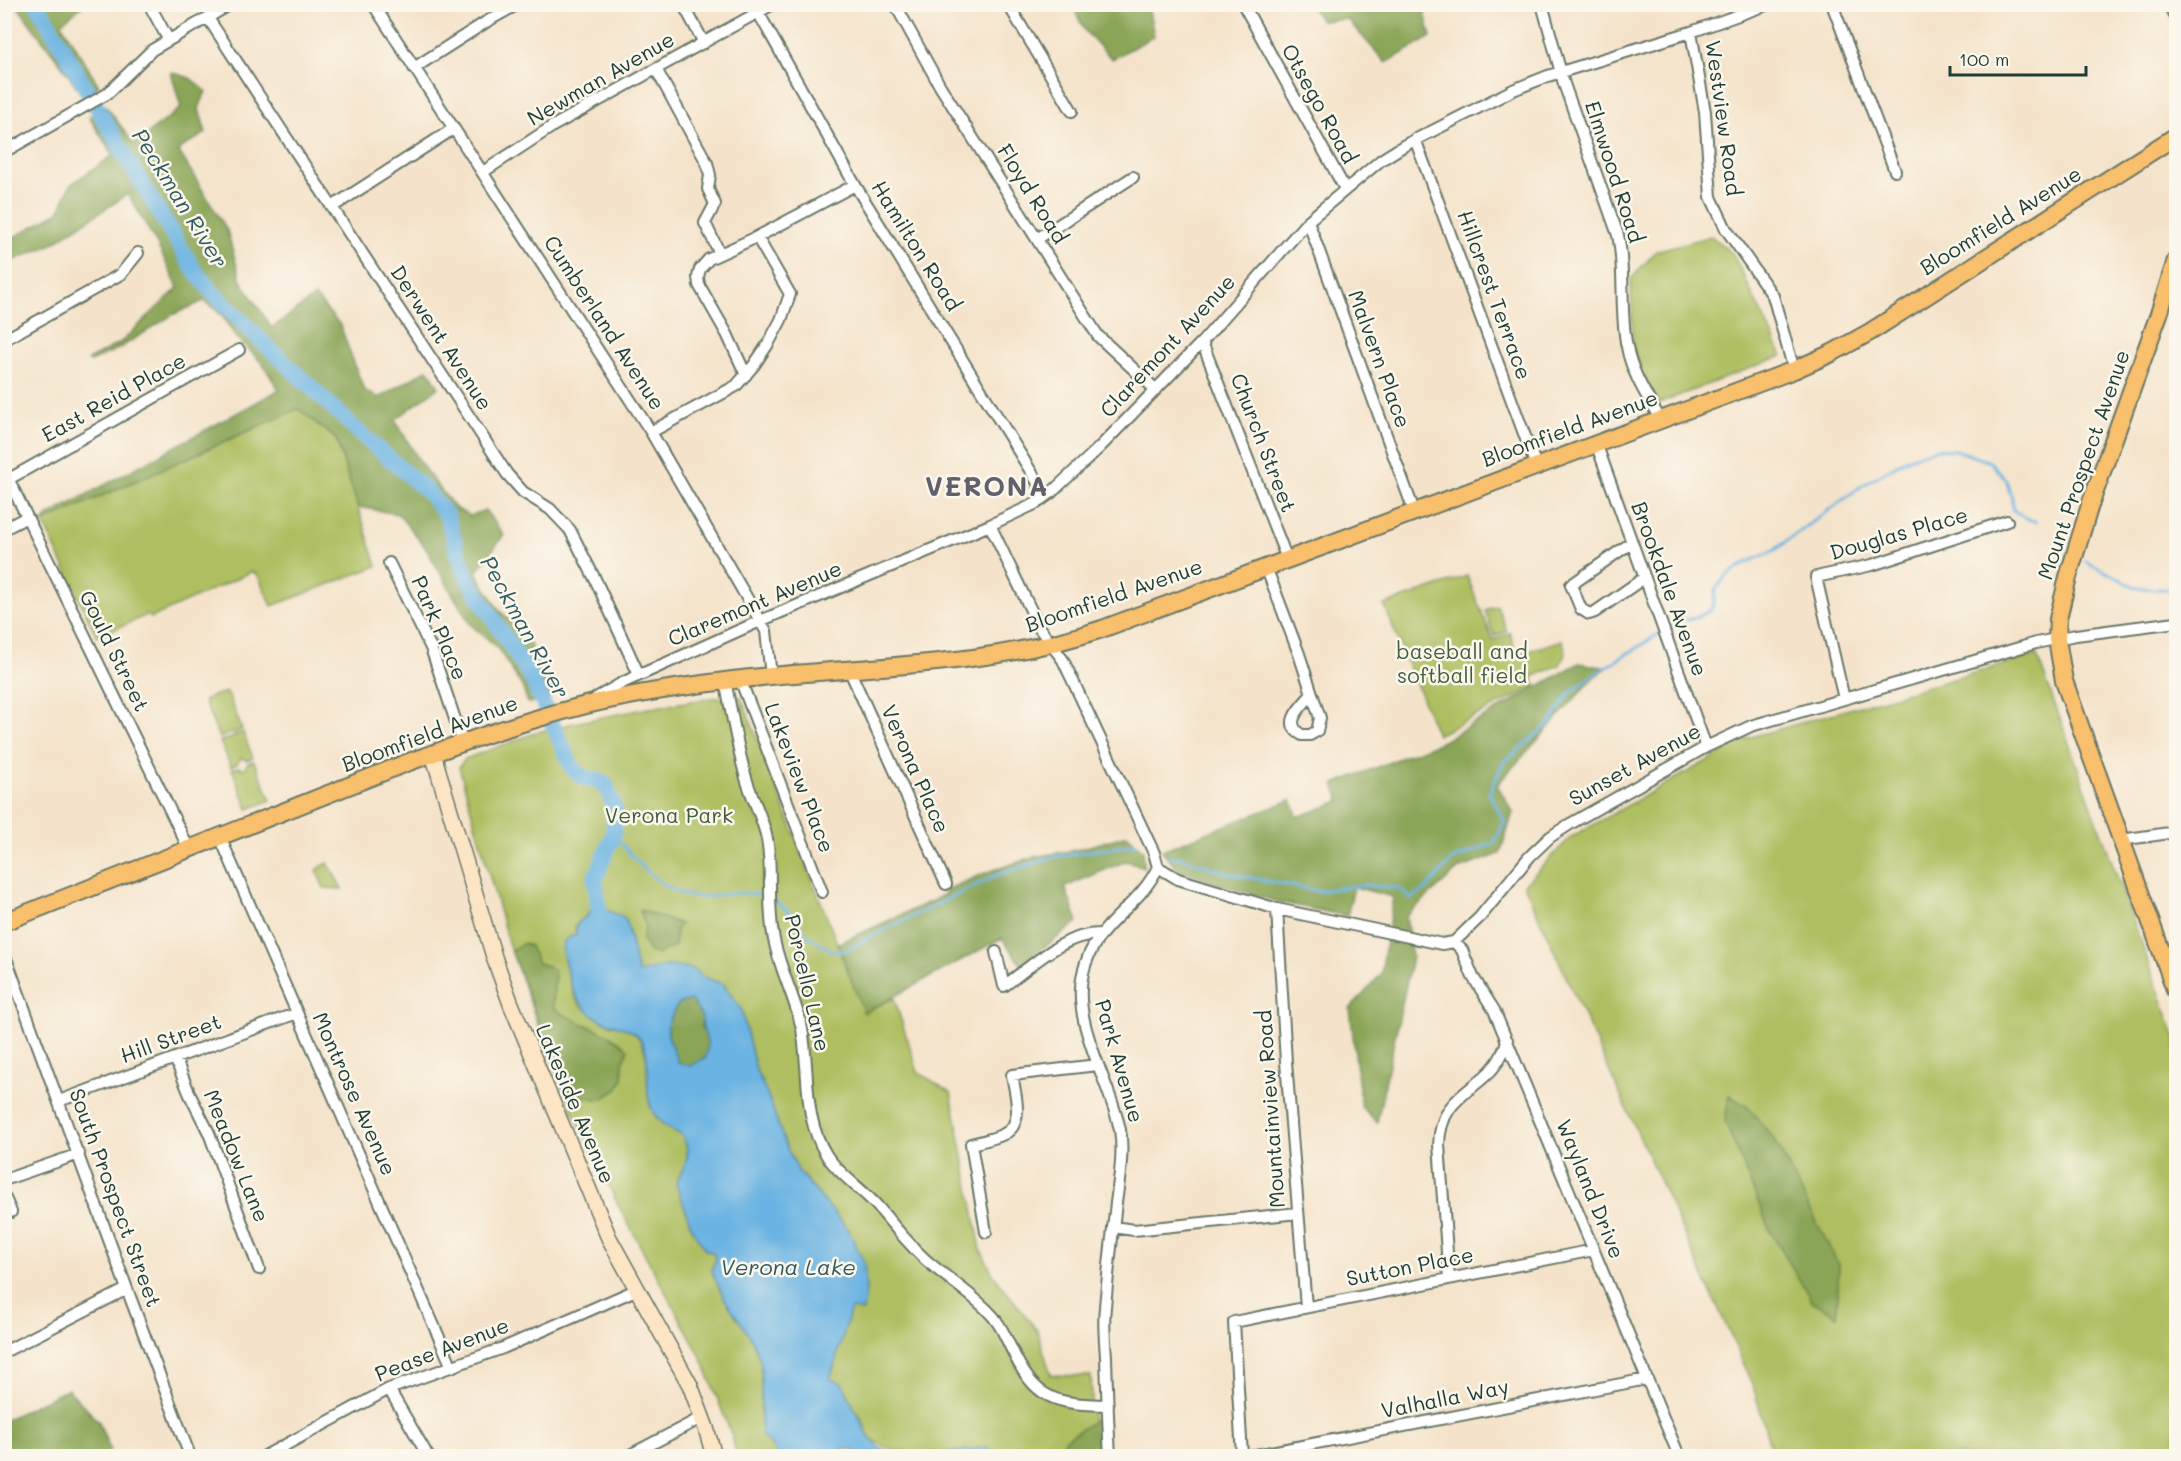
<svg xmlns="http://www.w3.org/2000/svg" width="2181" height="1461" viewBox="0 0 2181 1461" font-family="Mali,sans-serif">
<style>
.green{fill:#aebe60;stroke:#667e4a;stroke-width:1.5}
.forest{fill:#8aa556;stroke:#547145;stroke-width:1.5}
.water{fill:#6bb3e2;stroke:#45788b;stroke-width:1.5;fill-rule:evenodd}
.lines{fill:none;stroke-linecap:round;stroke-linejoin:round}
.stream{stroke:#6bb3e2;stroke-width:3}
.river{stroke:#6bb3e2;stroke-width:16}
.minor-casing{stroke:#6a7768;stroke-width:14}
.secondary-casing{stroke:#6a7768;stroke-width:18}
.primary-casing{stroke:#6a7768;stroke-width:20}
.minor{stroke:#fff;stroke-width:10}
.secondary{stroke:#fce5c4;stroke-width:15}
.primary{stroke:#f8bf6c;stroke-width:16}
.labels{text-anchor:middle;stroke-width:5;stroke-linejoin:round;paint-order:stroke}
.street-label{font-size:21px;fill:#1f3d34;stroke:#fbf7ec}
.park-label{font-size:21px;fill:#435d3f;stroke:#fbf7ec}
.water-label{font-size:22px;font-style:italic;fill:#325a60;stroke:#fbf7ec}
.district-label{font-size:27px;font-weight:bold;letter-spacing:1.5px;fill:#62616b;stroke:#fbf7ec}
</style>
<rect width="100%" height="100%" fill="#fbf7ec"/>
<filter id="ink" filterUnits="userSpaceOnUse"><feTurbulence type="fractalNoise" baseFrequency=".0167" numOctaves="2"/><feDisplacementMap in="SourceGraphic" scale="12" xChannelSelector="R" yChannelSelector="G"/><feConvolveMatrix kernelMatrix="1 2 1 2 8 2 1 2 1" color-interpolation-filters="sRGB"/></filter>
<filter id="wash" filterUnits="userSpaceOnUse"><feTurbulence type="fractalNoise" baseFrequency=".008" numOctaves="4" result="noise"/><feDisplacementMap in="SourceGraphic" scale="24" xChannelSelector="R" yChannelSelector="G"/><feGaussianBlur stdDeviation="1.35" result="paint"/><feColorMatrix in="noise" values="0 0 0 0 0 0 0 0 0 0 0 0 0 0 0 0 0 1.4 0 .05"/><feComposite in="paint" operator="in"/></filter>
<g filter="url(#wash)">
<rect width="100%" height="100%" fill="#f4e3ca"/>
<!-- green -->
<path class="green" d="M1711 236 1733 254 1782 356 1659 403 1640 368 1633 347 1631 279 1656 251Z
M298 408 336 439 377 566 272 606 257 574 251 572 151 618 147 615 97 637 43 522Z
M1467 576 1493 640 1510 633 1514 646 1511 648 1514 656 1562 640 1566 651 1560 665 1532 677 1536 686 1437 735 1384 605Z
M1497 606 1507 631 1494 636 1485 610Z
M2037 655 2176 1039V1456H1773L1752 1382 1524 885 1571 837 1748 738Z
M227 692 242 729 219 738 204 701 215 695Z
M741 697 864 1012 894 998 918 1072 951 1093 981 1250 994 1276 1037 1330 1051 1375 1091 1376 1094 1456H1008L1003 1451 995 1453 987 1447C951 1453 900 1461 872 1439 866 1434 865 1426 862 1419 854 1405 840 1392 830 1379L851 1308 863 1311 848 1229 799 1172 786 1146 767 1093 756 1070 741 1009 723 984 702 977 691 968 667 966 638 973 626 919C619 913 607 914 603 906L592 908C590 916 580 919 575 926L576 935H573L563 944 562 951C565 962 571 990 576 999 582 1008 600 1021 610 1024 618 1026 633 1029 638 1037 662 1069 625 1112 682 1135 693 1157 685 1163 676 1183L706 1250 713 1252 716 1259 711 1270 724 1298 751 1338 761 1362 762 1394 760 1412 769 1443 779 1456H736L733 1439 702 1359 618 1205 570 1106 541 1033 508 942 459 767 465 759 538 732 574 723 649 708 711 698Z
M243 732 253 758 247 760 241 758 237 764 231 767 220 741 232 738 234 735Z
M254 761 271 800 248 809 232 769 238 767 244 769 248 763Z
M328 863 342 889 324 888 316 870Z"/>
<!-- forest -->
<path class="forest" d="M17 5H84L61 23 99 86 82 96C63 63 37 36 17 5Z
M1072 5H1148L1154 36 1112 59 1085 31Z
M1310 5H1423L1431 37 1386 63 1347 19 1321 21Z
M171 72 190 78 206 91 199 109 206 133 178 150 227 230 241 281 272 328 315 296 340 325 364 390 379 398 428 369 439 387 395 420 423 467 455 508 470 516 485 510 504 535 476 572 499 610 527 637 551 697 528 703 522 686 497 647 470 624 425 547 398 514 358 507 336 439 298 409 43 522 49 515 279 390 262 363 235 336 222 315 204 301 172 315 120 348 90 362 88 360 121 342 178 288 157 244 128 194 50 245 5 264V242L59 212 70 185 113 155 89 117 106 106 134 144 181 108Z
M1579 663 1607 668 1594 677 1497 785 1513 812 1500 854 1459 869 1406 916 1412 957 1377 1122 1361 1107 1350 1009 1381 974 1393 897 1354 887 1347 916 1274 901 1178 871 1162 850 1291 800 1298 817 1340 801 1334 784 1441 742Z
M1127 835 1143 850 1144 867 1126 861 1065 887 1078 922 1021 965 1002 938 864 1013 837 944 934 900 945 894 946 890 985 873 1033 857 1076 850Z
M640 910 681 924 676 929 675 946 658 954 650 952 642 940 645 926Z
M524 943 530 946 538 963 548 966 555 971 553 1007C574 1025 609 1028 628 1050L623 1062V1078L618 1089 602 1099H597L565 1093 511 950Z
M691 1000 702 1017 701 1026 709 1039V1050L705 1058 690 1066 678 1062C667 1034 661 1029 679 1003Z
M1729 1095 1748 1107 1775 1140 1839 1266 1837 1316 1812 1301 1770 1231 1725 1122Z
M68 1389 99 1422 110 1450 102 1456H5V1420Z
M1101 1416 1102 1456H1056L1066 1439Z"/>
<!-- water -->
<path class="water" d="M603 905C607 914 619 913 626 919L638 973 667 966 691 968 703 977 723 984 741 1009 756 1070 767 1093 786 1146 799 1172 848 1229 864 1262 866 1289 863 1311 851 1309 830 1379 842 1383 869 1437 881 1449 909 1456H860L854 1450 844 1449 833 1456H779L769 1443 761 1436V1362L751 1338 724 1298 711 1270 716 1259 713 1252 706 1250 692 1229 676 1183C685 1163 693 1157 682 1135 624 1111 663 1067 638 1036 632 1029 618 1026 609 1023 577 1013 569 984 563 954 561 943 565 937 576 935 575 915 588 922 592 908ZM691 1000 702 1017C700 1034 713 1038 705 1058L690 1066 678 1062C667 1034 661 1029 679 1003Z
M987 1447 995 1453 1003 1451 1008 1456H933Z"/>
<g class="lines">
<!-- stream -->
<path class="stream" d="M2085 561 2137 588 2176 590
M1667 628 1680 619 1689 620 1710 611 1713 606 1716 589 1726 576 1744 564 1775 550 1863 485 1907 459 1935 449 1956 450 1990 462 2006 480 2012 499 2013 510 2024 517 2036 522
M613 835C636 859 662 896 699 897 713 897 727 893 741 893 747 893 753 894 759 895
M1168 856 1183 858 1227 873 1317 891 1367 885 1401 889 1410 899 1427 888 1452 860 1494 843 1505 822 1489 793 1504 762 1550 723 1569 694 1595 674 1662 632
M775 901 788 911 807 935 830 950 839 952 849 949 874 935 997 875 1053 857 1136 844"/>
<!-- river -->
<path class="river" d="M37 4 130 164 194 270 212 292 268 347 363 436 427 491 447 516 459 556 470 583 531 677 572 767 582 777 600 781 606 786 615 810 613 835 595 879 601 928"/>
</g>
</g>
<g filter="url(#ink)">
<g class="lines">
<defs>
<path id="minor" d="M149 4 168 39
M373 4 651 432 766 631 771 676
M683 4 704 43
M895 4 940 86 1098 336 1155 389
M1008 4 1072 111
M1243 4 1345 189
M1542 4 1564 84 1618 235C1626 272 1619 311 1627 347 1632 374 1647 396 1660 419
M1832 4 1895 171
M758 12 855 185 1046 496
M208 18 507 474 523 492 550 509 570 530 596 581 639 675
M1691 32 1705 112 1711 197 1726 229 1773 296 1794 370
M414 68 486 22 518 4
M656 69 707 163 710 175 708 189 715 204 705 223 720 254
M1415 139 1536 466
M4 152 107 94 152 50 231 4
M483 172 553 126 773 4
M332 207 453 129
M1308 221 1414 511
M1037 239 1133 177
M4 340 121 274 138 253
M1202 342 1287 559
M746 375 727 334 699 285 698 277 700 269 709 259 757 237 855 185
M651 432 736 386 754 365 768 344 781 320 790 294 757 237
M1596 443 1706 747
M4 470 189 849
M9 479 239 350
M990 525 1040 629 1063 660 1154 853 1158 867C1137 911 1095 921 1083 973 1071 1023 1110 1081 1120 1130 1124 1153 1119 1180 1116 1203 1112 1237 1108 1272 1105 1307 1103 1323 1105 1340 1106 1357 1107 1390 1108 1423 1110 1456
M4 529 27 517
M1631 543 1571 585 1581 609 1589 614 1595 612 1644 578
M389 563 431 648 463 743
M1266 567 1299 654 1320 718 1317 731 1310 735H1302C1281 723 1302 706 1312 694
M849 669 946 884
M740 679 822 892
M725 681C732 713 737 747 746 778 752 799 763 818 767 839 773 870 767 902 773 934 778 967 795 996 802 1029 810 1073 802 1117 827 1156 841 1177 863 1189 879 1208 894 1226 909 1245 927 1261 947 1278 969 1292 987 1310 999 1321 1004 1334 1011 1348 1035 1400 1054 1404 1108 1405
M596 698 622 683 760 621 990 525 1037 503 1052 492 1100 447 1202 342 1308 221 1381 160 1405 145 1513 90 1548 76 1691 32 1769 4
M1844 699 1816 577 1872 565 2007 521
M220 837 452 1367
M2121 840 2176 832
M1158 867 1178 879 1277 909 1442 944 1454 942 1480 917 1530 856 1550 837 1570 824 1706 747 1751 726 2036 643 2076 635 2176 622
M1277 909 1286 1062 1306 1307
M1454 942 1462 950 1473 977 1494 1010 1679 1456
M996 952 1004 986C1032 966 1063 934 1099 934
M4 953 127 1289 190 1456
M175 1058 190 1095 209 1133 259 1269
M59 1101 297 1013
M4 1180 79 1154
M4 1196 11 1212
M1113 1227 1134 1230 1298 1213
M986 1232 971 1144C982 1141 994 1139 1004 1134 1025 1124 1015 1093 1012 1075L1097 1065
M1449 1279 1439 1145C1440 1085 1495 1092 1507 1040
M4 1352 127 1289
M389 1389 428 1456
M265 1456 389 1389 503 1348 638 1289
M628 1456 703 1417
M1242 1456 1234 1322 1594 1250
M1250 1456 1647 1379"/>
<path id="secondary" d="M433 754 495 960 511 1004 609 1238 690 1385 706 1428 714 1456"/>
<path id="primary" d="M2172 4 2176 12
M2176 260 2159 314 2090 505 2068 577 2058 619 2057 639 2064 681 2176 992
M4 922 409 762C467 741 526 720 586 705 632 694 679 687 725 681 851 665 981 670 1102 629L1794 370 1832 353 1870 332 2176 136"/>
</defs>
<!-- minor casing -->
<use href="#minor" class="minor-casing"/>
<!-- secondary casing -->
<use href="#secondary" class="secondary-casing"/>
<!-- primary casing -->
<use href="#primary" class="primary-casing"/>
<!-- minor -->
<use href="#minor" class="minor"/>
<!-- secondary -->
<use href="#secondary" class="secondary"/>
<!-- primary -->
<use href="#primary" class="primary"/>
</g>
</g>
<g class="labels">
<!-- street labels -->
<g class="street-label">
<text transform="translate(601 79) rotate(-30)" y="7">Newman Avenue</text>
<text transform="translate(1319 104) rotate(61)" y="7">Otsego Road</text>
<text transform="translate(1723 118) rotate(82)" y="7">Westview Road</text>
<text transform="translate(1614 172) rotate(72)" y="7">Elmwood Road</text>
<text transform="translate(1032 194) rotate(58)" y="7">Floyd Road</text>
<text transform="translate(2001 221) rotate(-32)" y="7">Bloomfield Avenue</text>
<text transform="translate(916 246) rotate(58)" y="7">Hamilton Road</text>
<text transform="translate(1494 295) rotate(70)" y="7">Hillcrest Terrace</text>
<text transform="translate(604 323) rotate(57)" y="7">Cumberland Avenue</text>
<text transform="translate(441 338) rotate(57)" y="7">Derwent Avenue</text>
<text transform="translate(1168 346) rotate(-47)" y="7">Claremont Avenue</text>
<text transform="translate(1379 359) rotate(70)" y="7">Malvern Place</text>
<text transform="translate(114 398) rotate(-29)" y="7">East Reid Place</text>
<text transform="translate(1570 429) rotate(-20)" y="7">Bloomfield Avenue</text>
<text transform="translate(1263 443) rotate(69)" y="7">Church Street</text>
<text transform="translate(2084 465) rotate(-71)" y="7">Mount Prospect Avenue</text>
<text transform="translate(1899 534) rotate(-16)" y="7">Douglas Place</text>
<text transform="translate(1669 589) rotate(70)" y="7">Brookdale Avenue</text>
<text transform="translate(1114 596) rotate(-19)" y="7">Bloomfield Avenue</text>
<text transform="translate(755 604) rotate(-23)" y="7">Claremont Avenue</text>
<text transform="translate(439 628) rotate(67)" y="7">Park Place</text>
<text transform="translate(114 651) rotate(64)" y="7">Gould Street</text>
<text transform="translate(430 734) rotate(-20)" y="7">Bloomfield Avenue</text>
<text transform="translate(1635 765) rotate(-29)" y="7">Sunset Avenue</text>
<text transform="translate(915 769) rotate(66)" y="7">Verona Place</text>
<text transform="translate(799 778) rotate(69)" y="7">Lakeview Place</text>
<text transform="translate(807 983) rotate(77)" y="7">Porcello Lane</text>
<text transform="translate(171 1039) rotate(-20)" y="7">Hill Street</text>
<text transform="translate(1119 1061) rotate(74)" y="7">Park Avenue</text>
<text transform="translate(354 1094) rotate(66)" y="7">Montrose Avenue</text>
<text transform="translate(575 1104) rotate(67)" y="7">Lakeside Avenue</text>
<text transform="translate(1271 1109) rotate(-94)" y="7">Mountainview Road</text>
<text transform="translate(236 1156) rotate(68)" y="7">Meadow Lane</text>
<text transform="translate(1590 1189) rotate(68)" y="7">Wayland Drive</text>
<text transform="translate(115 1198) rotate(70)" y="7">South Prospect Street</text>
<text transform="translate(1410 1267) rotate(-11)" y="7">Sutton Place</text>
<text transform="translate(442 1350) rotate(-21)" y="7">Pease Avenue</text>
<text transform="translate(1445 1399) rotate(-11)" y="7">Valhalla Way</text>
</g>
<!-- park labels -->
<g class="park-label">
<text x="1462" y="659">baseball and<tspan x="1462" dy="24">softball field</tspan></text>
<text x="669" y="823">Verona Park</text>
</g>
<!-- water labels -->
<g class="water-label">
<text transform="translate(180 198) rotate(58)" y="8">Peckman River</text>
<text transform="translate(525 627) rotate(61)" y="8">Peckman River</text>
<text x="788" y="1275">Verona Lake</text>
</g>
<!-- district labels -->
<g class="district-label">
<text x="987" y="496">VERONA</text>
</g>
</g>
<!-- margin -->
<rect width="2181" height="1461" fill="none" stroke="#fbf7ec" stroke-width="24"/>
<!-- scale -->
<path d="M1950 66v9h136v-9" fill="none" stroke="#1f3d34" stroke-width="3"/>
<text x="1959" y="66" font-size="18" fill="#1f3d34" stroke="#fbf7ec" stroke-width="4.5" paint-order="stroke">100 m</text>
</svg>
